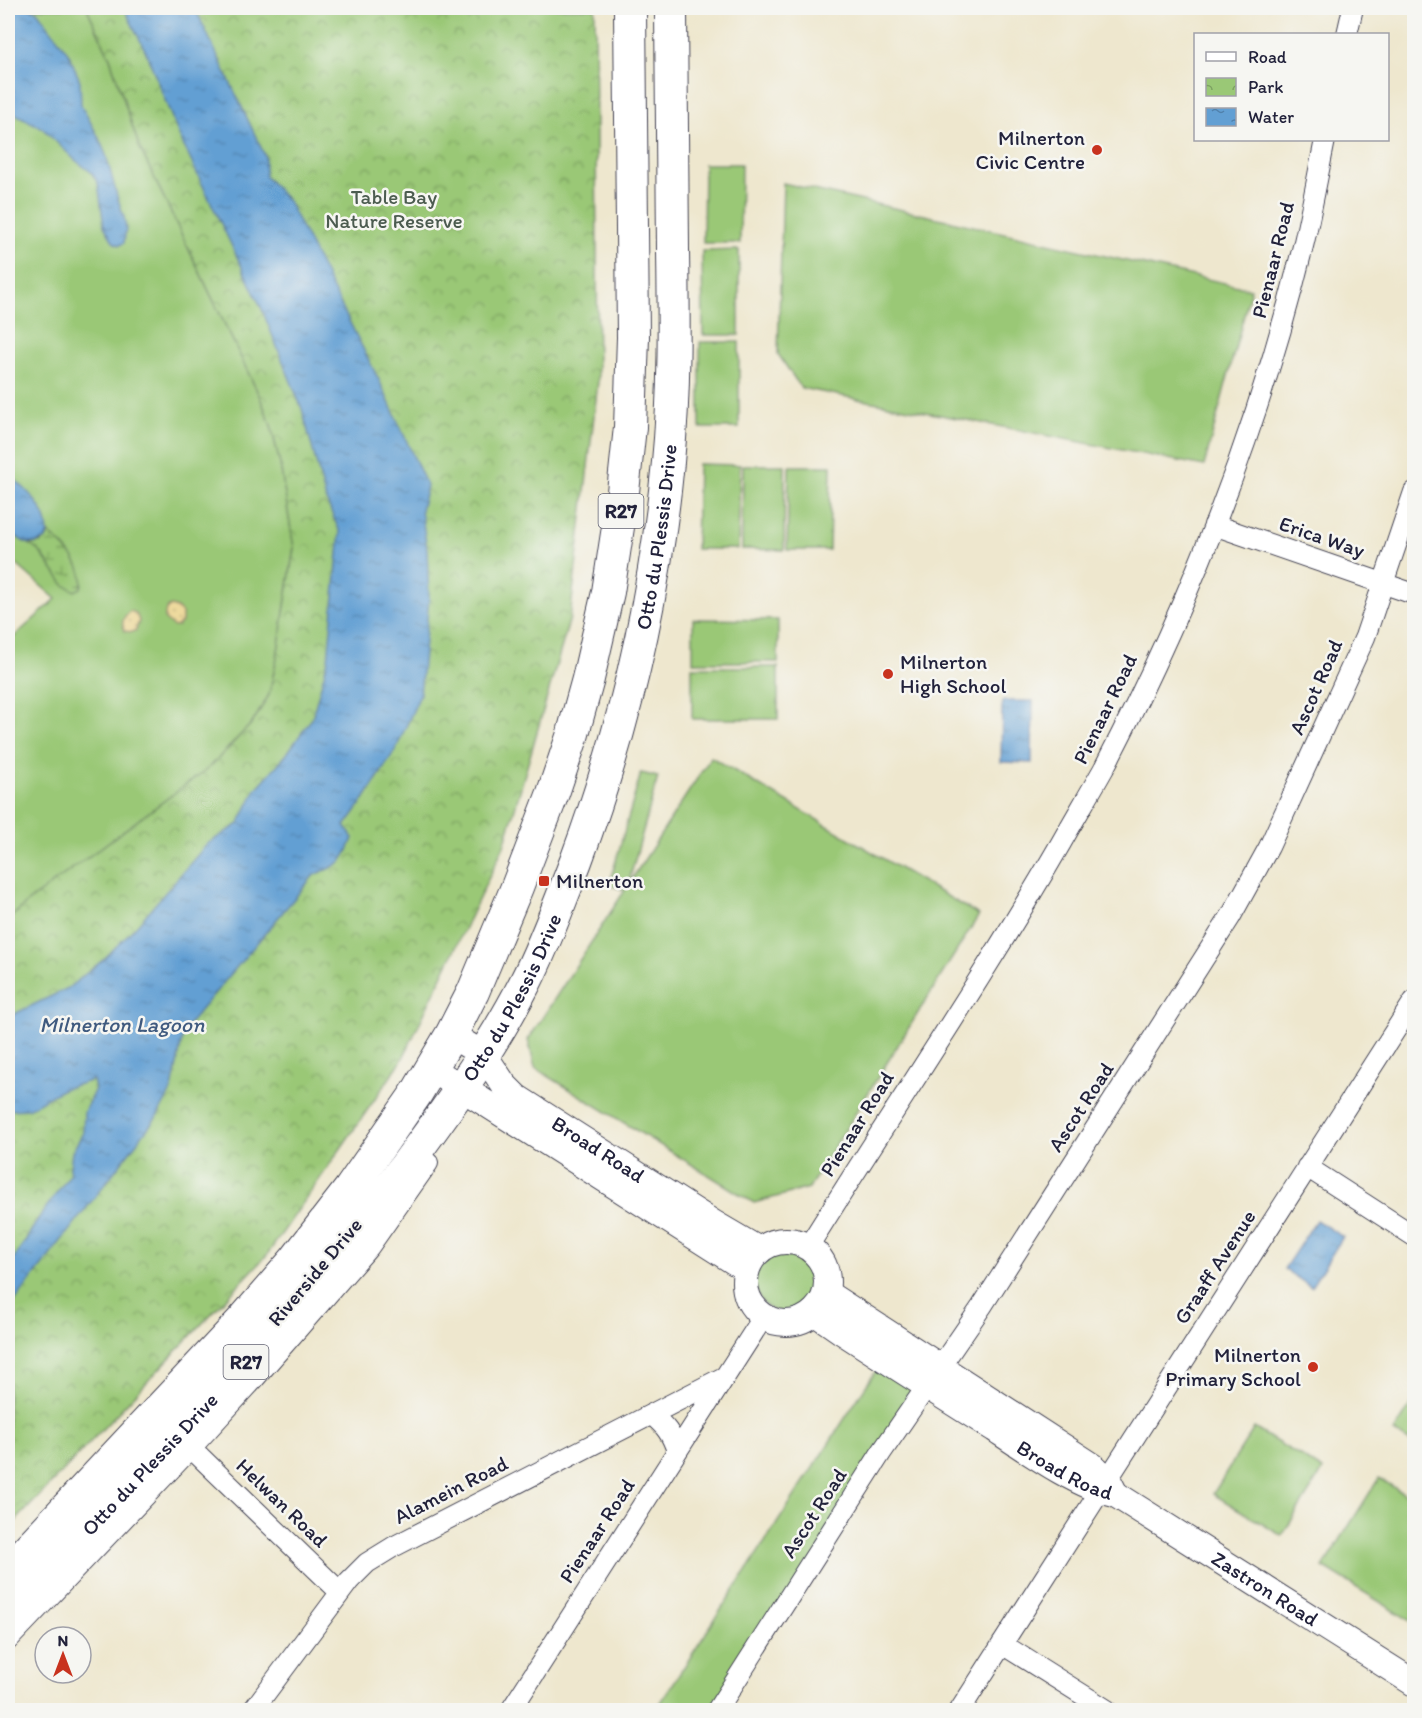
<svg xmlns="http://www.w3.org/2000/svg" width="1422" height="1718" viewBox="0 0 1422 1718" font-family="Itim,sans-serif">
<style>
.grass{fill:#9ac876;stroke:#5e7558;stroke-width:1.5}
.wetland{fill:url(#wetland-marsh);stroke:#5e7558;stroke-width:1.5}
.sand{fill:url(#sand-dots);stroke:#887e6c;stroke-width:1.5}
.park{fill:url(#park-crowns);stroke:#5e7558;stroke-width:1.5}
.water{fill:url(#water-ripples);stroke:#426087;stroke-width:1.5}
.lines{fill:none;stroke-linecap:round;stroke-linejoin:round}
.minor-casing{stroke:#414051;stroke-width:22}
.tertiary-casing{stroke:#414051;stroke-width:28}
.primary-casing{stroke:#414051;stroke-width:34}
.minor{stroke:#fff;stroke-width:20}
.tertiary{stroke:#fff;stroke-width:26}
.primary{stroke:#fff;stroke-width:32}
.poi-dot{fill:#c8321e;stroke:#f6f6f2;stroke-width:2}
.labels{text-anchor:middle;stroke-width:5;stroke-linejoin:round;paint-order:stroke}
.shield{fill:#f6f6f2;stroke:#626272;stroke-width:1.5}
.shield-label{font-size:20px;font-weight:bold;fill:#22223b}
.poi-label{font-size:21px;fill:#22223b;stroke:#f6f6f2;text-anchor:end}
.park-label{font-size:21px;fill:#4c5c50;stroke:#f6f6f2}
.street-label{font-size:21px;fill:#22223b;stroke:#f6f6f2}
.water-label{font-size:22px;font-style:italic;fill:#3f5a7f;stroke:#f6f6f2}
</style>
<defs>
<pattern id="wetland-marsh" width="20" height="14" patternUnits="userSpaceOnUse" patternTransform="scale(1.5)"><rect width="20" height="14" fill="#9ac876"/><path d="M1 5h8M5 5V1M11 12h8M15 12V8" fill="none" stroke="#7da262"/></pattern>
<pattern id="sand-dots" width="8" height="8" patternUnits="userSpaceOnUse" patternTransform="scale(1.5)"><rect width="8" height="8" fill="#eeda9e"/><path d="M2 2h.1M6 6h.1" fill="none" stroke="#ccbb89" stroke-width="1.8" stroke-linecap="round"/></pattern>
<pattern id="park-crowns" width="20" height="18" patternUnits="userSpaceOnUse" patternTransform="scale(1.5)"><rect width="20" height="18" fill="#9ac876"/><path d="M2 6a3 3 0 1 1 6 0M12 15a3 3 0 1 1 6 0" fill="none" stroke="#7da262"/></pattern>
<pattern id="water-ripples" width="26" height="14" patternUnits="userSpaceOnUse" patternTransform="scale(1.5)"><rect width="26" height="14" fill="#629fd3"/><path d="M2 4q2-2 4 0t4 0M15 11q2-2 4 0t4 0" fill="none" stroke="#5081ac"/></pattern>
</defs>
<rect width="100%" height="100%" fill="#f6f6f2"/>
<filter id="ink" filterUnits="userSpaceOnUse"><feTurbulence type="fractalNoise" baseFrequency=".0167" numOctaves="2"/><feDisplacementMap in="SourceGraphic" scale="12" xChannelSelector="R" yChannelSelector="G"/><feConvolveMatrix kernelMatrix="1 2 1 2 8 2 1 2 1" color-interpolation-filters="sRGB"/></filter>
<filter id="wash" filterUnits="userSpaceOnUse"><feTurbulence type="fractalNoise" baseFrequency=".008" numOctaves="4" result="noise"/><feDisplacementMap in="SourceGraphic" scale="24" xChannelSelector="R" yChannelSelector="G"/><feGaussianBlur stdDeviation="1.35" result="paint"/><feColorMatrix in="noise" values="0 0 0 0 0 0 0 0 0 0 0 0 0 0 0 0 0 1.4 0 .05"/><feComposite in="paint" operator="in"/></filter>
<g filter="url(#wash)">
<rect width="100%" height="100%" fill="#eee7ce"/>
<!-- grass -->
<path class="grass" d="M8 8H87L110 58 139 146 260 397 271 425 280 464 294 547 277 658 269 695 253 722 210 767 30 900 8 920V642L56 599 8 557Z
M704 164H741L740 243H703Z
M783 183 1251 289 1204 466 801 388 778 354Z
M739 250V335H703L702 251Z
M700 342H739V428H700Z
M698 464 740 465 738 549H696Z
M743 465H785L784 550 742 549Z
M789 466H831L829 550H787Z
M693 619 778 620V662H693Z
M692 667H778V719H692Z
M711 757 979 915 809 1188 754 1203 535 1068 528 1040 625 890 609 885 641 773 658 777 628 885Z
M755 1282a31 31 0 1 1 62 0a31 31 0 1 1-62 0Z
M884 1358 926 1386 717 1710H656Z
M1414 1400V1444L1394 1432Z
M1254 1428 1323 1470 1282 1536 1213 1494Z
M1379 1478 1414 1500V1623L1323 1567Z"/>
<!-- wetland -->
<path class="wetland" d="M49 533C64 546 87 566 81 588L75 591 64 585 40 552 29 544C39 544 45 543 49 533Z"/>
<!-- sand -->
<path class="sand" d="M171 606 177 608 182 613V622L178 626 174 627 165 620C165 613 164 609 171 606Z
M130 611 136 613 139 621 136 630 133 632 124 631C121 622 123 617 130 611Z"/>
<!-- park -->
<path class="park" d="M87 8H595L598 382 570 618 504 846 402 1060 267 1255 8 1529V920L30 900 210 767 253 722 269 695 277 658 294 548 280 464 271 425 260 397 139 146 110 58Z"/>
<!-- water -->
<path class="water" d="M8 8H28L37 11 69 54 80 81 81 105 98 136 106 155 117 196 124 217 126 228 124 243 120 245 114 243 104 226 98 183 91 172 75 160 42 128 8 110Z
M124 8H195L265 156V176L288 201 379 380 427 486 421 510 427 549 429 598 420 695 396 749 361 804 345 826 353 838C344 864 339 865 314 875L184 1030 172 1089 158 1115 8 1310V1264L18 1253 38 1219 69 1176 72 1152 83 1133 84 1112 95 1089 93 1080 63 1089 28 1109 8 1110V1017L68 988 104 959 138 924 207 844 239 824 256 789 286 755 312 718 328 660 340 532 326 500 302 409 261 307 180 138 146 52Z
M8 474C25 487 55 516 46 539 28 549 22 541 8 530Z
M1002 701H1033L1032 763 1001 762Z
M1316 1220 1343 1237 1311 1287 1284 1269Z"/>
</g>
<g filter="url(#ink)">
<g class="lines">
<defs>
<path id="minor" d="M1347 34 1353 8
M1214 525 1414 594
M1307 1167 1414 1236
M808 1247C892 1112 982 980 1061 843 1075 818 1090 793 1104 768 1190 602 1260 425 1304 242 1312 208 1318 174 1325 140
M652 1415C666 1427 671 1433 677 1451
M191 1448 340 1592
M8 1640 191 1448 255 1378 369 1247 428 1163
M1002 1644 1107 1710
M253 1710 349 1581 367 1563 393 1547 724 1377
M511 1710 764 1316
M717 1710 881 1453 982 1306 1231 916 1269 847 1365 637 1414 492
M960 1710 1414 1001"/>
<g id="tertiary">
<path id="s1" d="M451 1035 484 1055 504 1085 516 1097 713 1223 759 1250"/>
<path d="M432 1069 735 1262 747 1268"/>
<circle cx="786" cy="1282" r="41"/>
<path d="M826 1293 1094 1467 1108 1480 1115 1494"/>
<path id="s2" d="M814 1312 840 1330C892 1364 943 1396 995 1429 1028 1451 1077 1486 1115 1494L1414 1683"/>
</g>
<g id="primary">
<path d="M8 1570 243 1320 295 1260 350 1189 416 1094 451 1035 473 992 517 887 553 793 572 737 588 679 608 592 622 501 630 427 633 337 630 8"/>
<path id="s3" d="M8 1615 253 1355C309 1293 359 1228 409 1161 451 1104 493 1046 525 983 545 944 560 902 576 861 624 732 655 599 668 462 675 391 674 320 673 250 673 169 672 88 671 8"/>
</g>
</defs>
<!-- minor casing -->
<use href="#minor" class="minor-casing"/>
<!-- tertiary casing -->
<use href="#tertiary" class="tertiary-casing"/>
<!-- primary casing -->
<use href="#primary" class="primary-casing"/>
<!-- minor -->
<use href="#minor" class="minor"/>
<!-- tertiary -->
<use href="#tertiary" class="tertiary"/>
<!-- primary -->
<use href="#primary" class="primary"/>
</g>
</g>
<!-- markers -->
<g class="poi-dot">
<circle cx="1097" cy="150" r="6"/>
<circle cx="888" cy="674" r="6"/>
<rect x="538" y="875" width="12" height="12" rx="3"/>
<circle cx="1313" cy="1367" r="6"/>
</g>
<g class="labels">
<!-- shield labels -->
<g class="shield">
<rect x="598.5" y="494" width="45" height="34" rx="4.5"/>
<rect x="223.5" y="1345" width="45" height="34" rx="4.5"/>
</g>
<g class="shield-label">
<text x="621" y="518">R27</text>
<text x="246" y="1369">R27</text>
</g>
<!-- poi labels -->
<g class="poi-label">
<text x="1085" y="145">Milnerton<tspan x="1085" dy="24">Civic Centre</tspan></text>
<text x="900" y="669" text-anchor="start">Milnerton<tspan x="900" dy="24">High School</tspan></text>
<text x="556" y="888" text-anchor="start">Milnerton</text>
<text x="1301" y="1362">Milnerton<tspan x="1301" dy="24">Primary School</tspan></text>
</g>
<!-- park labels -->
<g class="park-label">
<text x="394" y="204">Table Bay<tspan x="394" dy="24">Nature Reserve</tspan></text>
</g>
<!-- street labels -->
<g class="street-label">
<text transform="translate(1273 260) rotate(-76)" y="7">Pienaar Road</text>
<text dy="7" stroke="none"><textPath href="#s3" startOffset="1286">Otto du Plessis Drive</textPath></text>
<text transform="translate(1322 537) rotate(19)" y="7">Erica Way</text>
<text transform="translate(1316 687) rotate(-66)" y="7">Ascot Road</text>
<text transform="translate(1105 709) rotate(-64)" y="7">Pienaar Road</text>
<text dy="7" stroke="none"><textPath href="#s3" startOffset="800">Otto du Plessis Drive</textPath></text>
<text transform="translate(1081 1107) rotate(-57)" y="7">Ascot Road</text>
<text transform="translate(857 1124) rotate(-58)" y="7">Pienaar Road</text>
<text dy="7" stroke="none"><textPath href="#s1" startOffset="189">Broad Road</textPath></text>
<text transform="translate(1215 1267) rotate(-57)" y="7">Graaff Avenue</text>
<text transform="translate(315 1272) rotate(-50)" y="7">Riverside Drive</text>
<text dy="7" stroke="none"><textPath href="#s2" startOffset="297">Broad Road</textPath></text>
<text dy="7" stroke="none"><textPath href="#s3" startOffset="207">Otto du Plessis Drive</textPath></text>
<text transform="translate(451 1490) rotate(-27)" y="7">Alamein Road</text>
<text transform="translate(282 1503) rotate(44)" y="7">Helwan Road</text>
<text transform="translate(814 1513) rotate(-57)" y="7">Ascot Road</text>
<text transform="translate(597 1531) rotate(-57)" y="7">Pienaar Road</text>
<text dy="7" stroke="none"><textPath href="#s2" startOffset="530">Zastron Road</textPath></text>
</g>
<!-- water labels -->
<g class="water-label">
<text x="122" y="1032">Milnerton Lagoon</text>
</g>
</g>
<!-- margin -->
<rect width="1422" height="1718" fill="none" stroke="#f6f6f2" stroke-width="30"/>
<!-- legend -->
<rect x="1194" y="33" width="195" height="108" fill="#f6f6f2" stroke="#a1a1a9" stroke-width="1.5"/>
<rect x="1206" y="52" width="30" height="9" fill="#ffffff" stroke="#a1a1a9" stroke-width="1.5"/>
<text x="1248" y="63" font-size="18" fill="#22223b">Road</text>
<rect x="1206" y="78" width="30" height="18" fill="url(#park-crowns)" stroke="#a1a1a9" stroke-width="1.5"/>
<text x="1248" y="93" font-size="18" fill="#22223b">Park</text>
<rect x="1206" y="108" width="30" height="18" fill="url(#water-ripples)" stroke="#a1a1a9" stroke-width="1.5"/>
<text x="1248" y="123" font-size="18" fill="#22223b">Water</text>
<!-- north arrow -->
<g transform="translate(63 1655)"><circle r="28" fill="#f6f6f2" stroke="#a1a1a9" stroke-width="1.5"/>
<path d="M0-4.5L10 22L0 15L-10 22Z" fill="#c8321e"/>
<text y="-9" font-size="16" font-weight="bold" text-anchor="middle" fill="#22223b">N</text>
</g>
</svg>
